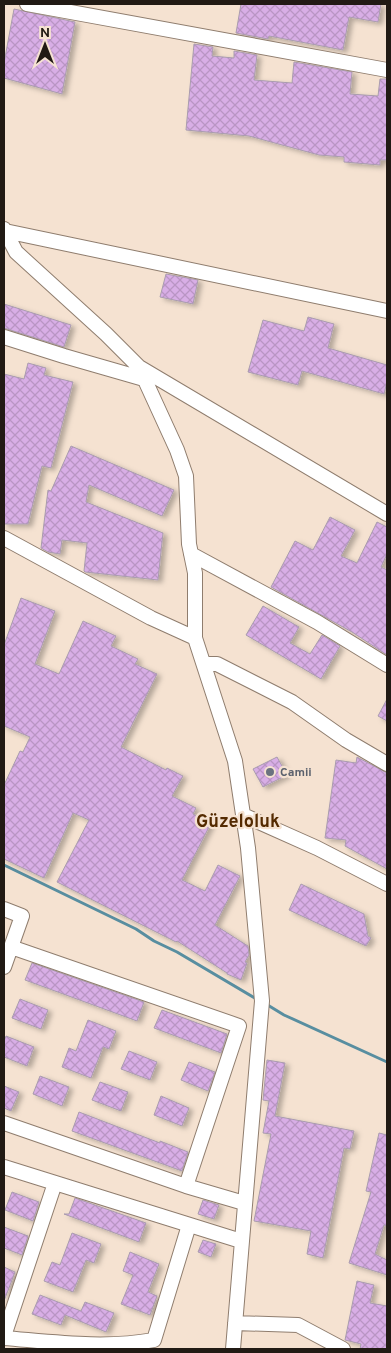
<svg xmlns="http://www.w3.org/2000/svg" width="391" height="1353" viewBox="0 0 391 1353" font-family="Overpass,sans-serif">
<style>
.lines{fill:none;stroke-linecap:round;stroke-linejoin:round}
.stream{stroke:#588ea0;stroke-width:3}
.building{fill:url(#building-cross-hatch);stroke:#a99cae;filter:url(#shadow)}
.minor-casing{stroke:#8f7d6e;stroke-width:16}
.minor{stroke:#fff;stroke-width:14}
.worship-dot{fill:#6b7280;stroke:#f5e2d1;stroke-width:2}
.labels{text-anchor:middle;stroke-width:4.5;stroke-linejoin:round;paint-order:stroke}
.worship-label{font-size:12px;font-weight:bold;fill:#5b616d;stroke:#f5e2d1;text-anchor:start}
.district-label{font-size:18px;font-weight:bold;fill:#542a01;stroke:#f5e2d1}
</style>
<defs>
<pattern id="building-cross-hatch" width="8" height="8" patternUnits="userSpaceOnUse" patternTransform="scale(1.25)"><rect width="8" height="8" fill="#d8aee6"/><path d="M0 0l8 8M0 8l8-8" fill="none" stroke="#b995c4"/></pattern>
<filter id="shadow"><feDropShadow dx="4" dy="2.5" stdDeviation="2.5" flood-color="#0004"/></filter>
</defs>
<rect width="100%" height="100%" fill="#f5e2d1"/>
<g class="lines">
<!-- stream -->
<path class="stream" d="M4 865 136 929 154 941 177 952 258 1000
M266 1004 284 1015 387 1062"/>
</g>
<!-- building -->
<path class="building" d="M241 4H381L378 22 349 17 343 50 269 36 268 39 236 33Z
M14 9 75 22 62 94 4 78V63Z
M194 44 213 47 212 56 234 58V51L257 55 254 80 292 83 294 62 352 72 350 94 378 96 380 79H387V160H380V165L344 162V157L319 155 249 136 186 130Z
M166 274 198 280 193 304 160 297Z
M4 304 71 325 64 347 4 328Z
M308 317 334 324 328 348 387 365V382L384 394 302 371 298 385 248 372 263 320 304 331Z
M28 363 46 368 44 375 73 382 51 468 42 466 28 524H4V374L24 379Z
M71 446 174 490 162 516 89 485 86 502 163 533 158 580 85 572 84 571 87 543 62 540 60 554 48 552 41 548 48 490 51 491Z
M330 517 355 530 341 556 357 563 377 522 387 527V554L381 567 387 570V655L352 632 271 587 295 541 313 550Z
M21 598 55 611 35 664 59 674 83 621 116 636 111 646 138 659 135 664 157 674 121 747 166 770 167 768 183 776 172 796 196 808 193 814 211 823 182 880 205 891 218 865 240 876 215 925 248 946 249 955 245 962 247 963 241 980 227 974V973L177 941 176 942 57 882 89 820 73 813 44 878 4 859V785L20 751 23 752 30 737 4 726V645Z
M263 606 299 627 290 643 310 654 322 635 340 646 321 679 246 635Z
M387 699V721L378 716Z
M277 757 287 775 263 787 253 769Z
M357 757 387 773V869L345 846 346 840 325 838 336 760 356 763Z
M301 884 364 914 368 936 371 938 366 946 289 910Z
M32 963 144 1002 137 1021 25 980Z
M20 999 48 1010 41 1029 12 1018Z
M162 1010 227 1034 221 1053 154 1028Z
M88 1020 116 1031 109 1049 103 1047 91 1078 62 1067 69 1048 76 1051Z
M6 1036 34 1047 27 1066 4 1057V1041Z
M129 1051 157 1062 150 1080 121 1069Z
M267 1060 285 1063 275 1116 354 1131 350 1149 344 1148 323 1258 307 1254 311 1231 254 1221 271 1134 263 1133 269 1101 263 1100Z
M189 1062 215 1072 208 1091 181 1080Z
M40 1076 69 1087 62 1106 33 1094Z
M100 1082 128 1092 121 1111 92 1100Z
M4 1086 19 1092 11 1111 4 1108Z
M161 1096 189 1108 182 1126 154 1115Z
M79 1112 160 1143V1141L188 1152 182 1171 72 1131Z
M379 1133 387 1135V1226L384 1225 375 1254 387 1260V1275L349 1263 371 1192 366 1191Z
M12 1192 39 1202 33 1221 5 1210Z
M75 1198 146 1223 139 1242 64 1214H69Z
M203 1200 219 1205 214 1219 198 1214Z
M4 1227 28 1236 22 1255 4 1248Z
M72 1233 101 1244 94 1263 86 1260 73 1292 44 1281 52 1262 60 1265Z
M203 1240 216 1244 211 1257 198 1252Z
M130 1252 159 1264 148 1292 157 1296 150 1315 121 1304 133 1275 123 1271Z
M4 1267 15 1272 4 1301Z
M357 1281 374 1285 370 1303 387 1306V1349H360L361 1344 345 1340Z
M40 1295 81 1311 85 1302 114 1313 106 1332 65 1315 61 1325 32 1314Z"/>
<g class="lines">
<defs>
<path id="minor" d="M27 4 387 70
M4 229 16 252 106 334 139 367 177 450 186 476 189 544 195 573V638L235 761 248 848 262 1001 233 1349
M5 231 387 311
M4 337 64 356 144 379
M139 367 387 514
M4 538 151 618 195 638
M191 554 317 622 387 665
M204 664H217L292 702 346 740 387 764
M243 815 317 848 387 884
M4 909 22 916 4 967
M4 1123 186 1186 239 1026 11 947
M4 1167 241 1241
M186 1186 244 1203
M235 1323 298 1325 343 1349
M4 1336 55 1183
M4 1338C54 1342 104 1349 154 1340L189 1225"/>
</defs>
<!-- minor casing -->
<use href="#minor" class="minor-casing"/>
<!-- minor -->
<use href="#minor" class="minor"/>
</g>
<!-- markers -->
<circle class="worship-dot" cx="270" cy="772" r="5"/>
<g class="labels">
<!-- worship labels -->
<g class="worship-label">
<text x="280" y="776">Camii</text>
</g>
<!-- district labels -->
<g class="district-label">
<text x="238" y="827">Güzeloluk</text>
</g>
</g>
<!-- border -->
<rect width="391" height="1353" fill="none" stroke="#211a14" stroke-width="10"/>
<!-- north arrow -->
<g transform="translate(45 45)" stroke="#f5e2d1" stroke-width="4" paint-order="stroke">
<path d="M0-4L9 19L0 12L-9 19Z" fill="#211a14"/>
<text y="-8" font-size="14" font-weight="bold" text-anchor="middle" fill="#211a14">N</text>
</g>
</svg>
